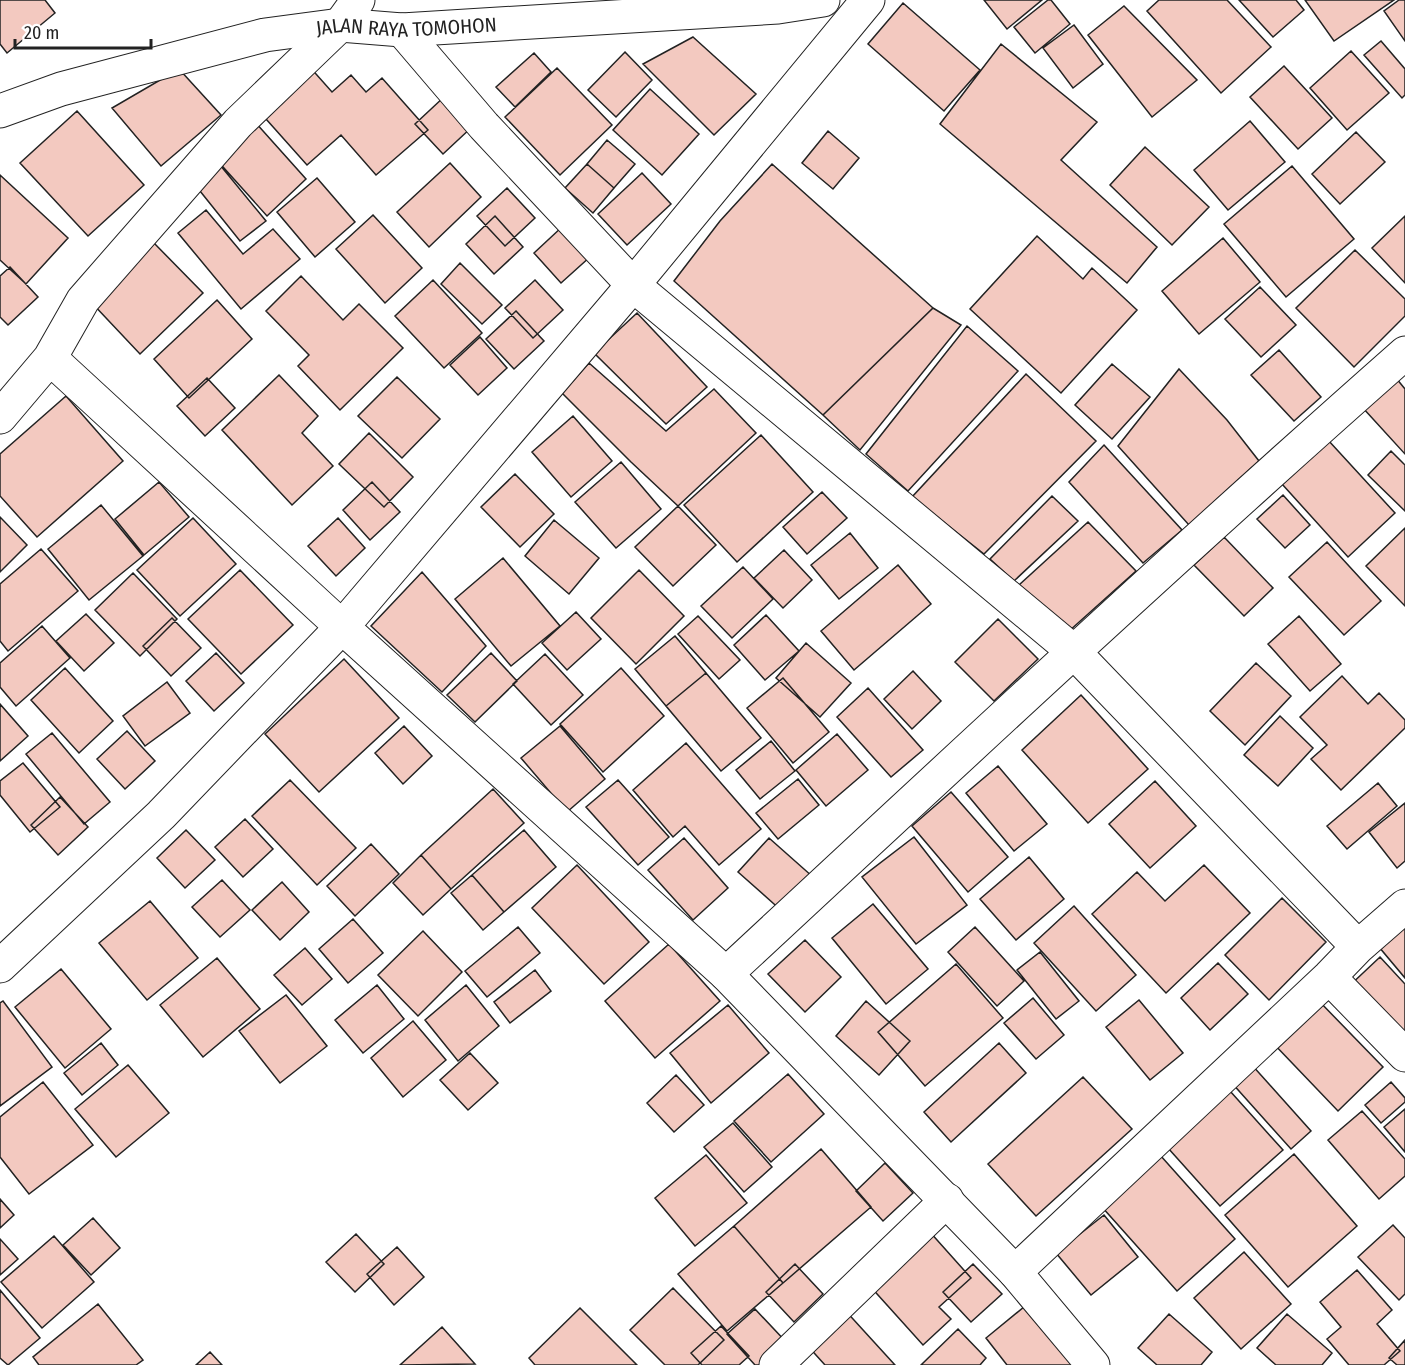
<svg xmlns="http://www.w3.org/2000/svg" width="1405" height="1365" viewBox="0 0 1405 1365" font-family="'Fira Sans Condensed',sans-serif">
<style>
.building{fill:#f3c9c0;stroke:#222;stroke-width:1.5}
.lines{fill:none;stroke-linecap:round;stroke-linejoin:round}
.minor-casing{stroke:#222;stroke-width:35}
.tertiary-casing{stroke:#222;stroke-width:35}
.trunk-casing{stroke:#222;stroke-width:35}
.minor{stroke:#fff;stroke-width:33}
.tertiary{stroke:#fff;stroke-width:33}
.trunk{stroke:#fff;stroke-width:33}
.labels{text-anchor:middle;stroke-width:4.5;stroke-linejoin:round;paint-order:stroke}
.street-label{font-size:20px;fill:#222;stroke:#fff}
</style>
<rect width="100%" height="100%" fill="#fff"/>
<!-- building -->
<path class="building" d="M0 0H45L55 13 7 53 0 44Z
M984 0H1042L1007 29Z
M1048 0H1051L1070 24 1035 53 1014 27Z
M1159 0H1227L1271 47 1221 93 1147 11Z
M1239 0H1296L1304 10 1273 37Z
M1305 0H1394L1334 41Z
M1399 0H1405V41L1384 11Z
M903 3 980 70 944 111 868 44Z
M1124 6 1197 80 1152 117 1088 35Z
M1074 25 1103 64 1073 88 1043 48Z
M693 37 756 94 714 135 643 64Z
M1381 41 1405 69V95L1402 98 1364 55Z
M1001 44 1097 122 1061 160 1157 247 1127 283 940 124Z
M1351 51 1389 93 1347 130 1310 88Z
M625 52 652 80 616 117 588 90Z
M534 53 551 72 515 107 496 87Z
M308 65 332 92 351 75 366 92 382 78 428 130 376 175 341 135 307 165 258 110Z
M1284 66 1332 118 1298 149 1250 97Z
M557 68 612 125 560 175 505 117Z
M179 69 221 115 161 166 112 108Z
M650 89 699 134 662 175 613 130Z
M445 96 473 126 443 154 415 124Z
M77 111 144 185 88 236 20 163Z
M1250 121 1285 162 1228 210 1194 170Z
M255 122 306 179 267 216 215 158Z
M828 131 859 158 833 189 802 163Z
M1356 132 1385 162 1340 204 1312 174Z
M607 140 635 164 614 188 587 164Z
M1145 147 1209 207 1172 245 1110 185Z
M450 163 481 197 429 247 397 212Z
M587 164 614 188 593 213 565 188Z
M772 164 933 308 823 415 674 281 720 221Z
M220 165 266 221 240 241 196 186Z
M1292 166 1354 239 1286 297 1224 224Z
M642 173 671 204 627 245 598 214Z
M0 175 68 238 26 284 0 260Z
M317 178 355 222 315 257 277 212Z
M507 188 535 218 505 246 477 216Z
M206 210 243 254 273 229 300 259 241 309 178 233Z
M373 215 422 268 385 303 336 249Z
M495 216 523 247 494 274 466 244Z
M1405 216V283L1372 248Z
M563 226 591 256 561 283 534 253Z
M1037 236 1083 279 1092 268 1137 310 1061 393 970 309Z
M1223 238 1260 282 1199 334 1162 291Z
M153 242 203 293 140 354 91 302Z
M1355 250 1405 299V316L1354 367 1296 308Z
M460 263 502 305 482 324 441 284Z
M10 267 38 297 8 325 0 317V276Z
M301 276 343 320 359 304 403 348 340 410 298 366 309 355 266 311Z
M433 280 482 333 444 368 395 316Z
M535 280 563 310 533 338 505 308Z
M1260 287 1296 325 1261 357 1225 319Z
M217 300 252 339 189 398 154 359Z
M933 308 961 325 860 450 823 415Z
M516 311 544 341 514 369 486 339Z
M637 313 707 387 666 424 594 353Z
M967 326 1018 371 908 491 866 454Z
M480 337 507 368 478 395 450 365Z
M1279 350 1321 397 1294 421 1251 375Z
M589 363 666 431 714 389 756 433 678 506 631 462 562 393Z
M1112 364 1150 397 1112 439 1075 405Z
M1179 369 1227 420 1259 461 1189 525 1118 446Z
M1026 374 1096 441 984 554 912 497Z
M279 375 318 416 302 433 333 466 292 505 222 430Z
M397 377 440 419 402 458 358 416Z
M207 378 235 408 205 436 177 406Z
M1396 378 1405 389V454L1363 408Z
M66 396 123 461 37 537 0 496V454Z
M573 416 612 461 571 497 532 452Z
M369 433 413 477 384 507 339 464Z
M761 435 813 492 737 562 684 505Z
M1328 440 1395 513 1348 557 1282 484Z
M1104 445 1182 530 1143 563 1069 482Z
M1391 451 1405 465V511L1368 475Z
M621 462 661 509 616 548 575 502Z
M515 474 554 514 520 547 481 507Z
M159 482 189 517 144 555 115 519Z
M372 482 400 512 370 540 343 510Z
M822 492 847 518 807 554 783 527Z
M1283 495 1310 525 1285 548 1257 519Z
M1052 496 1078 521 1014 581 990 559Z
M101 505 143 556 89 600 48 549Z
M678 506 716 545 673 586 635 547Z
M0 517 27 545 0 572Z
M193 518 236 564 180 616 137 570Z
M338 518 365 548 336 576 308 546Z
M554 520 599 558 569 594 525 556Z
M1088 522 1136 571 1068 632 1019 585Z
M1405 528V606L1366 566Z
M850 533 878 568 839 599 811 565Z
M1224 537 1273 588 1244 616 1194 565Z
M1327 542 1381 601 1344 635 1289 577Z
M41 549 78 591 8 651 0 641V584Z
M784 550 812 580 783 608 754 578Z
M503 558 560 626 511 666 455 599Z
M898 565 931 604 854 670 821 631Z
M743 567 773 599 732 638 701 606Z
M240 570 293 625 241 674 188 619Z
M639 570 684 616 636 664 591 618Z
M422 572 486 646 442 692 371 626Z
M133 573 177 619 140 656 95 610Z
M576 612 601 639 567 670 542 643Z
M86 614 114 643 84 671 56 641Z
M766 615 799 651 765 680 734 645Z
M698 616 740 660 719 679 678 634Z
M1299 616 1341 664 1310 691 1268 644Z
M172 618 201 648 171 676 143 646Z
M998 619 1038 659 994 701 955 662Z
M42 626 70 658 16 706 0 687V663Z
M675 636 706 673 666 706 635 669Z
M806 643 851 683 820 717 776 678Z
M216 653 244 683 214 711 186 681Z
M491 653 517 681 475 722 447 695Z
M545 654 583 695 551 725 513 684Z
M344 659 399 718 319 792 265 734Z
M1256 663 1291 696 1245 745 1210 711Z
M65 668 113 721 79 753 31 700Z
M621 668 664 716 603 772 560 724Z
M913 671 941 701 912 729 884 699Z
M706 673 761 738 721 771 666 706Z
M1342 676 1368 704 1379 693 1405 720V728L1341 790 1311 759 1327 745 1300 717Z
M783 678 829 732 793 763 747 708Z
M167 682 190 713 145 746 123 716Z
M868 688 923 750 891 777 837 717Z
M1081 695 1148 769 1088 823 1022 750Z
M0 704 28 736 0 761Z
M1280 716 1313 748 1278 786 1244 755Z
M404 726 432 756 403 784 375 753Z
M560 726 605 779 567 812 521 758Z
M127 731 155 761 125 789 97 759Z
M52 733 110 802 84 824 26 754Z
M837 734 868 770 826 806 796 770Z
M771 741 795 771 760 799 736 770Z
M686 743 761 829 719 865 685 826 673 837 633 790Z
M23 763 60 807 30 832 0 795V781Z
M998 766 1047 824 1014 851 966 793Z
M798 779 819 805 778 839 756 813Z
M290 780 356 848 317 885 252 816Z
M618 780 669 837 638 865 586 807Z
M1155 781 1196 826 1150 868 1109 824Z
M1378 783 1397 806 1347 849 1327 826Z
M493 789 524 823 451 889 421 855Z
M951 792 1008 857 968 892 912 826Z
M60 797 88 827 58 855 31 825Z
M1405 803V861L1397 868 1369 832Z
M245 819 273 849 243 877 215 847Z
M186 830 215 860 185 888 157 858Z
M524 830 556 867 504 912 472 875Z
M914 837 967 905 916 944 862 877Z
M684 838 728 888 693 920 648 870Z
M769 838 813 877 783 912 738 872Z
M371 844 399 874 355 916 327 886Z
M421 855 451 889 423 915 393 883Z
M1029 857 1064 899 1016 940 980 899Z
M577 865 649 942 604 984 532 908Z
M1204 865 1250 913 1166 993 1092 914 1137 872 1165 901Z
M472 875 504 912 483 930 451 893Z
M222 880 250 910 220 937 192 907Z
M282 882 309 912 280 940 252 910Z
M1282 898 1326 942 1269 1000 1225 955Z
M150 901 198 958 147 1000 99 943Z
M873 904 928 969 886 1004 832 938Z
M1074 906 1136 975 1096 1011 1034 943Z
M1405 915V978L1374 941Z
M353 919 383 953 348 983 319 949Z
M518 927 540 953 487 997 465 971Z
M975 927 1024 981 997 1006 948 952Z
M423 931 462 972 418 1016 378 975Z
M805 940 841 977 805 1012 768 974Z
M669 944 720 1001 655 1058 605 1001Z
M305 948 332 979 302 1005 274 975Z
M1040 952 1079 1001 1056 1019 1017 970Z
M1380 957 1405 984V1030L1394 1040 1346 989Z
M217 958 260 1009 203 1057 160 1005Z
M1218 963 1248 994 1210 1030 1181 998Z
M956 964 1003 1018 925 1086 878 1032Z
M61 969 111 1029 65 1068 15 1007Z
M535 970 551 991 510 1023 494 1002Z
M377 985 404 1019 363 1053 335 1020Z
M466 985 499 1026 458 1061 425 1020Z
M286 995 327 1046 280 1083 239 1031Z
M1033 998 1064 1035 1036 1059 1004 1023Z
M1317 999 1383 1067 1338 1111 1272 1042Z
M1139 1000 1183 1053 1150 1080 1106 1027Z
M3 1001 52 1067 0 1106V1003Z
M866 1001 910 1041 879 1075 836 1036Z
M728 1005 769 1053 711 1103 670 1053Z
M413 1021 446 1060 403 1097 371 1058Z
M101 1043 118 1065 82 1095 64 1073Z
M999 1043 1026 1073 951 1142 924 1112Z
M470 1053 498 1083 468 1110 440 1080Z
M1251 1064 1311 1131 1291 1149 1231 1082Z
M128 1065 169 1113 116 1157 75 1109Z
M788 1074 824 1114 771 1162 734 1121Z
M676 1075 704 1105 674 1132 647 1103Z
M1083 1077 1132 1129 1036 1216 988 1164Z
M43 1082 93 1145 29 1194 0 1157V1117Z
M1391 1082 1405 1098V1102L1381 1123 1365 1105Z
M1230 1091 1283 1150 1220 1206 1168 1148Z
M1405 1109V1152L1384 1127Z
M1362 1111 1405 1159V1176L1379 1199 1328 1140Z
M733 1123 772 1167 744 1192 704 1147Z
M821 1149 871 1207 783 1283 734 1226Z
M1294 1154 1357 1226 1288 1287 1225 1215Z
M706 1155 747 1203 695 1246 655 1198Z
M1160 1155 1235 1239 1177 1291 1102 1207Z
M885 1163 913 1193 883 1221 856 1191Z
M0 1199 14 1215 0 1228Z
M1104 1215 1138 1257 1091 1295 1056 1253Z
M93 1218 120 1248 91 1275 63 1245Z
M1393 1225 1405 1238V1294L1399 1300 1358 1257Z
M734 1226 783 1283 727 1331 678 1274Z
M929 1231 971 1278 939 1307 951 1319 923 1345 869 1285Z
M356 1234 384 1264 355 1292 326 1262Z
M54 1236 94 1282 42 1328 1 1282Z
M0 1239 18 1259 0 1275Z
M397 1247 424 1277 394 1305 367 1274Z
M1244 1252 1291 1304 1241 1349 1194 1298Z
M795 1264 823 1294 794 1322 766 1292Z
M973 1264 1002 1294 971 1322 943 1292Z
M1357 1270 1392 1310 1377 1324 1400 1351 1384 1365H1349L1327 1339 1341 1327 1320 1302Z
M673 1288 724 1340 698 1365H665L630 1330Z
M0 1290 40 1338 8 1365 0 1358Z
M1030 1302 1077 1360 1070 1365H1007L986 1338Z
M98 1304 143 1360 136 1365H39L33 1357Z
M580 1308 637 1365H535L529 1358Z
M843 1308 895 1365H825L806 1344Z
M755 1309 788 1344 765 1365H755L727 1334Z
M1169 1314 1212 1352 1201 1365H1157L1138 1348Z
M1287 1314 1332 1353 1322 1365H1276L1257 1348Z
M721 1326 749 1356 739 1365H702L691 1353Z
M442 1327 475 1364 400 1365Z
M958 1329 986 1358 980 1365H921Z
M1405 1340V1365H1397L1389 1358Z
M210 1352 222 1365H196Z"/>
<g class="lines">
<defs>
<path id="minor" d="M402 30 484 126 633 285 1073 651 1358 947
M0 417 50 358 83 300 238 123 340 25 358 0
M0 966 161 815 342 627 50 358
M726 974C951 765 1175 556 1405 353
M1329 977 1405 1055
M1015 1272 1329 977 1358 947 1405 906
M776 1365 947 1200"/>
<path id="tertiary" d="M868 0 633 285 342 627 726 974 1015 1272 1093 1365"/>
<g id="trunk">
<path id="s1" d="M0 111 61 89 265 35 340 25 402 30 778 7 823 0"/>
</g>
</defs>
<!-- minor casing -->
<use href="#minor" class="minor-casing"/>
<!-- tertiary casing -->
<use href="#tertiary" class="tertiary-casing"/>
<!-- trunk casing -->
<use href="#trunk" class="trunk-casing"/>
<!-- minor -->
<use href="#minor" class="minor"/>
<!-- tertiary -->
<use href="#tertiary" class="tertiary"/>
<!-- trunk -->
<use href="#trunk" class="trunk"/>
</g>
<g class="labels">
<!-- street labels -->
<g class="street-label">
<text dy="7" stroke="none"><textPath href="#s1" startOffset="418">JALAN RAYA TOMOHON</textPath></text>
</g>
</g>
<!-- scale -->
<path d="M15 39v9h136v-9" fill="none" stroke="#222222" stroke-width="3"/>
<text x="24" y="39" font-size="18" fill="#222222" stroke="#ffffff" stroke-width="4.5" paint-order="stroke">20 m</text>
</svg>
